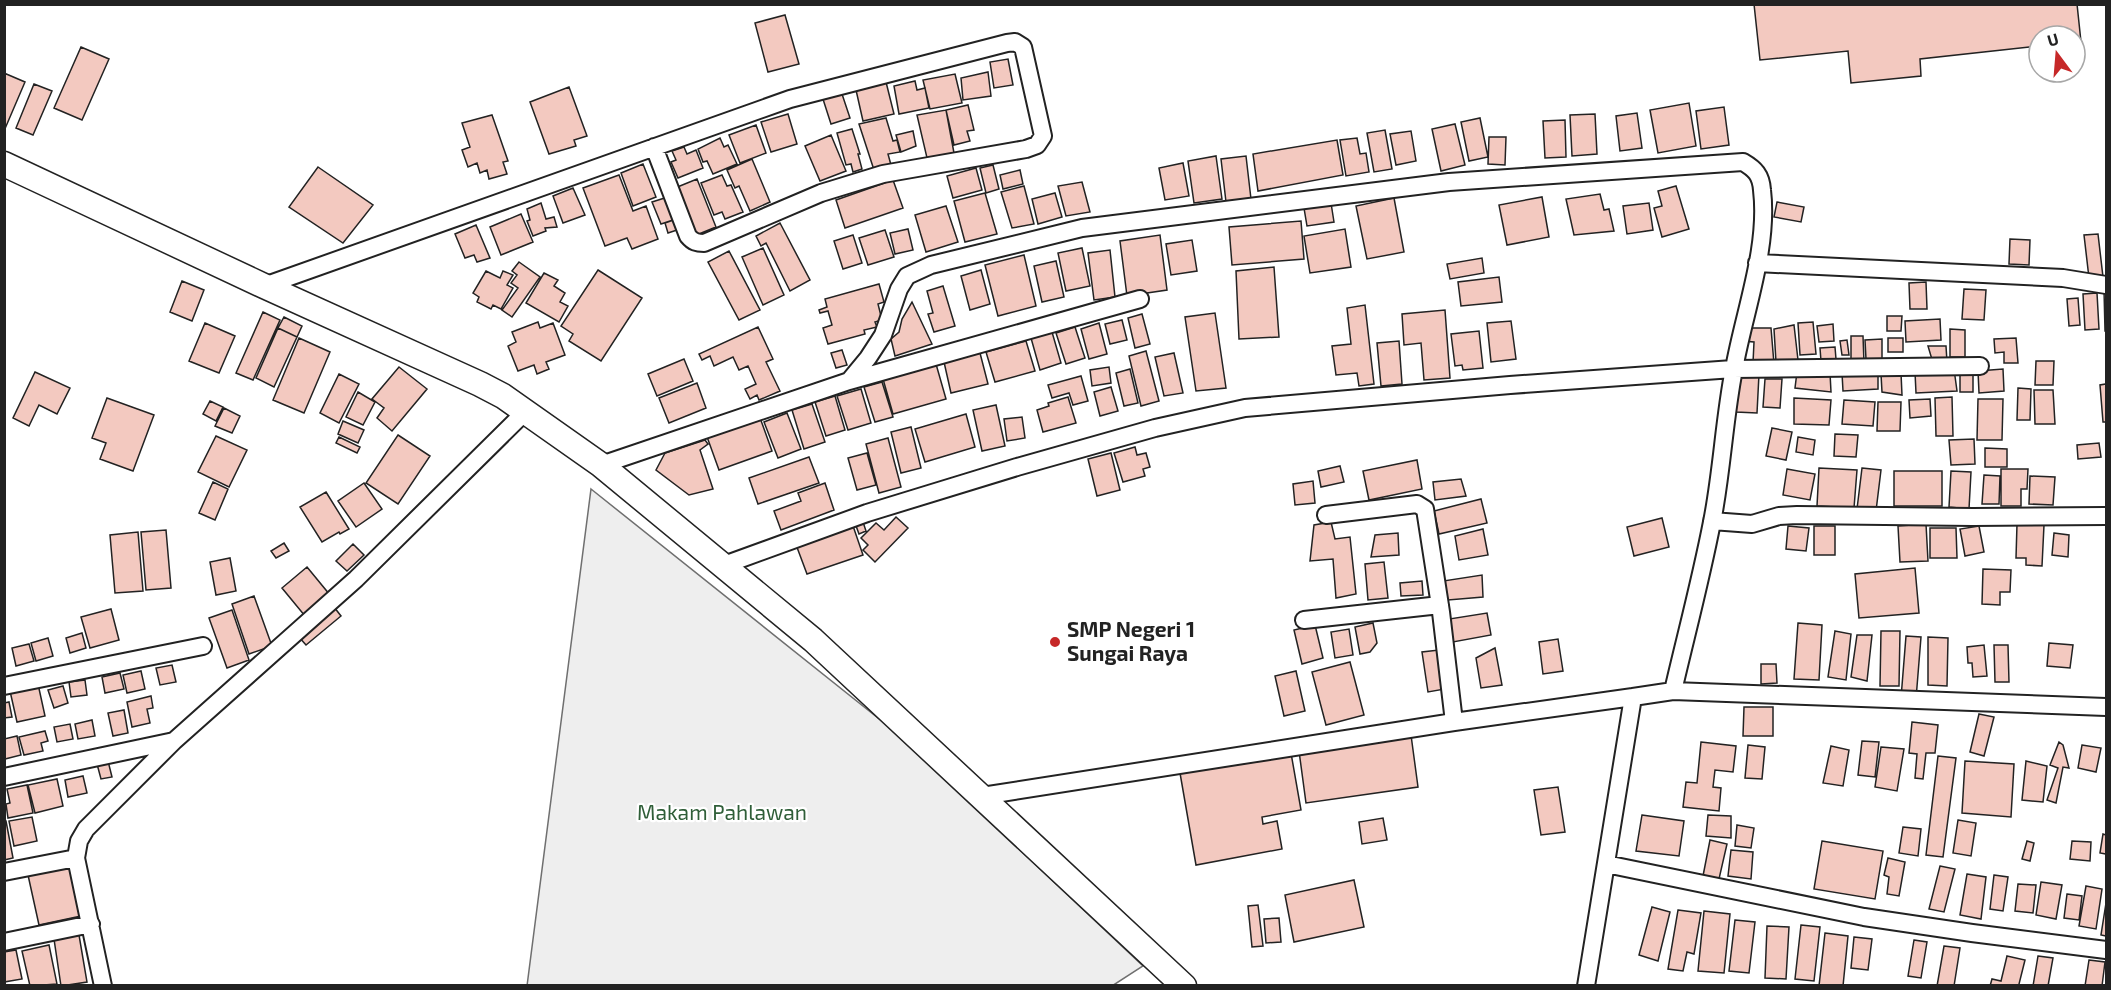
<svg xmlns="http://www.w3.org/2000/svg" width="2111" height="990" viewBox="0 0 2111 990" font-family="'Exo 2',sans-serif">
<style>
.green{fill:#eee;stroke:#6f6f6f;stroke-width:1.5}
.building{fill:#f3c9c0;stroke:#222;stroke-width:1.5}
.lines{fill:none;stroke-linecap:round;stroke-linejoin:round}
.street-casing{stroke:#222;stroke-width:20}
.secondary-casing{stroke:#222;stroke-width:27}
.street{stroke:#fff;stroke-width:16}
.secondary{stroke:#fff;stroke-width:24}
.poi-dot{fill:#c62828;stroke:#fff;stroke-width:2}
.labels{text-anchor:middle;stroke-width:4.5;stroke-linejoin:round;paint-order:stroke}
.poi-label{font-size:21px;font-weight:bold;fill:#222;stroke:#fff;text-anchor:start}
.park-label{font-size:21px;fill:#2f5e38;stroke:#fff}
</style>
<rect width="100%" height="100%" fill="#fff"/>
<!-- green -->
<path class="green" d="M591 489 893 730 1143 966 1112 986H527Z"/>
<!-- building -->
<path class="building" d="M1754 4H2077L2081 42 2075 43V36H2039V46L1920 59 1921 76 1851 83 1848 51 1760 60Z
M785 15 799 64 768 72 755 23Z
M81 47 109 59 82 120 54 108Z
M1008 59 1013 85 994 88 990 62Z
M988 72 991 96 963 100 961 78Z
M4 73 25 82 4 131Z
M955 74 962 103 930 109 923 80Z
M915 81 917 90 925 88 929 108 899 114 894 86Z
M886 82 894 114 863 121 856 90Z
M34 84 52 91 33 135 16 128Z
M569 87 587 136 574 140 576 146 549 154 530 102Z
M841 91 850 118 831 124 822 96Z
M1689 103 1696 146 1658 153 1650 110Z
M968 105 974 130 967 131 970 141 954 145 946 110Z
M1724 107 1729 145 1701 149 1696 111Z
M946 110 954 153 927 158 917 115Z
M1637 113 1642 148 1620 151 1616 116Z
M788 114 797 144 771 152 761 122Z
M1595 114 1597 154 1572 156 1570 115Z
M492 115 508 161 503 162 507 174 489 179 487 170 480 173 477 163 468 167 462 150 470 147 462 123Z
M886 118 893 141 897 140 900 152 888 154 891 165 874 170 859 124Z
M1480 118 1488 157 1469 161 1461 122Z
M1565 120 1566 157 1545 158 1543 121Z
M1455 124 1465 165 1441 171 1432 129Z
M756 125 766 153 740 163 729 135Z
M852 129 860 154H858L862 169 853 172 851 164 846 165 837 133Z
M1385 130 1392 169 1374 172 1367 133Z
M913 131 916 146 901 152 896 135Z
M1411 131 1416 161 1396 165 1390 134Z
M831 135 846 171 820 181 805 146Z
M1489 137H1506L1505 165 1488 164Z
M720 138 724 147 728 145 737 164 713 174 707 161 703 162 698 149Z
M1357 138 1360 154 1366 153 1369 172 1346 176 1340 140Z
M1337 140 1343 175 1258 191 1253 154Z
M684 147 687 154 696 150 703 168 678 178 671 162 676 160 672 151Z
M1216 156 1222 199 1194 203 1188 161Z
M1246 156 1251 199 1226 202 1221 159Z
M752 159 770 202 750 211 739 186 735 188 727 170Z
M1183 163 1189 196 1165 200 1159 168Z
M643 164 656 197 633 206 621 173Z
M993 165 999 189 986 193 980 168Z
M318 167 373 205 343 243 289 207Z
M976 168 982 190 953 198 947 176Z
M1020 170 1023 184 1003 189 1000 175Z
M619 175 633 211 646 206 658 239 632 249 627 238 605 246 583 188Z
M722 175 727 186 731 185 743 212 725 219 722 212 714 215 701 183Z
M697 179 716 227 694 236 675 188Z
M893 180 903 208 845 228 836 200Z
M1082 182 1090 212 1066 216 1058 186Z
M1024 186 1034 224 1012 228 1001 192Z
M1676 186 1689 229 1662 237 1654 208 1662 206 1658 191Z
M573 188 585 215 563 223 553 196Z
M985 193 997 234 965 242 954 201Z
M1055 193 1062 217 1038 224 1032 199Z
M1600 194 1604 210 1609 209 1614 231 1574 235 1566 199Z
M671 196 679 218 661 224 652 202Z
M1542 197 1549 237 1507 245 1499 205Z
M1394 198 1404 252 1367 259 1356 206Z
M1777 202 1804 207 1801 222 1774 217Z
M541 203 546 219 554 217 557 227 545 228 546 231 533 236 527 221 530 220 527 209Z
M1331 203 1334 222 1307 226 1304 208Z
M1649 203 1653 230 1627 234 1623 206Z
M946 206 958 242 926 252 915 215Z
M521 214 533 242 501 255 490 227Z
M679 218 683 228 668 233 665 223Z
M1301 221 1304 259 1232 265 1229 227Z
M780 223 810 280 790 291 766 243 761 246 756 236Z
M476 225 490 258 477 262 474 255 465 258 455 234Z
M908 229 913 250 895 254 890 233Z
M1345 229 1351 267 1310 273 1304 236Z
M885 230 894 257 868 265 859 238Z
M2098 234 2103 277 2089 278 2084 235Z
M853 235 862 263 843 269 834 241Z
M1160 235 1167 290 1127 296 1120 241Z
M2010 239 2030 240 2029 265 2009 264Z
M1192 240 1197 271 1171 275 1166 244Z
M763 248 784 295 763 305 742 257Z
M1082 248 1090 286 1066 291 1058 253Z
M1110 250 1115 297 1094 300 1088 253Z
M729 251 760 310 739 320 708 262Z
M1024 255 1036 306 998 316 985 265Z
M1482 258 1484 273 1450 279 1447 264Z
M1056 261 1064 297 1042 302 1034 266Z
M519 262 540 277 512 317 502 310 518 288 511 283 517 275 512 271Z
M1274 267 1279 337 1239 339 1236 271Z
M598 270 642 298 601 361 569 341 573 334 561 326Z
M981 270 990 304 970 310 961 276Z
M486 271 500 278 503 271 513 275 507 285 513 288 501 309 493 305 491 309 477 302 479 297 473 293Z
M544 273 558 280 554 286 565 293 560 302 568 306 559 322 526 303Z
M1499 277 1502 302 1461 306 1458 282Z
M182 281 204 290 192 321 170 312Z
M1926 282 1927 309H1910L1909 283Z
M879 284 884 302 878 304 882 320 875 322 877 327 864 330 865 334 828 344 823 328 832 325 828 311 820 313 819 310 827 307 825 299Z
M943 286 955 326 934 332 928 314 933 313 927 291Z
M1964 289 1986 290 1984 320 1962 319Z
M2104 290H2106V331H2105Z
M2097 293 2099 329 2085 330 2083 294Z
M2078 298 2080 325 2069 326 2067 299Z
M912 302 932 344 895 356 891 339 899 332 902 319Z
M1365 305 1374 384 1359 386 1357 373 1336 375 1332 346 1351 344 1347 308Z
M1445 310 1450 378 1424 380 1421 343 1404 345 1402 314Z
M263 312 280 320 253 380 236 373Z
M1215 313 1226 388 1196 391 1185 317Z
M1142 314 1150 344 1135 348 1128 318Z
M1887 316H1902L1901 331H1887Z
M284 317 302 326 297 337 278 328Z
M1940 319 1941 340 1906 342 1905 321Z
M1122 320 1127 340 1110 344 1105 324Z
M1511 321 1516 359 1491 362 1487 323Z
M538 322 540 328 553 323 565 355 546 362 549 369 537 374 534 365 518 371 508 346 516 342 512 332Z
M1813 322 1816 354 1800 355 1798 323Z
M205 323 235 336 219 373 189 361Z
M1099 323 1107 354 1089 359 1081 329Z
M1833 324 1834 341 1819 342 1817 326Z
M1794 325 1798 360 1776 362 1774 329Z
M758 327 773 359 766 362 780 391 759 400 757 395 750 399 745 389 756 384 748 366 739 370 733 357 714 366 710 356 702 360 699 354Z
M1075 327 1085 358 1066 364 1056 333Z
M278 328 297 337 274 387 256 378Z
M1748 328H1771L1774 364 1753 363 1754 342 1743 341Z
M1950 329 1965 330V357H1950Z
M1479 331 1483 368 1463 370 1462 365 1455 366 1451 334Z
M1052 332 1061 363 1040 370 1031 338Z
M1851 336H1863L1864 363H1851Z
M299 338 330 352 304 413 273 400Z
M1888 338H1903V352H1888Z
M2016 338 2018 363H2004V352L1995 353 1994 339Z
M1882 339V359H1866L1865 340Z
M1847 340 1849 355H1842L1840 341Z
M1026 341 1035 371 995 382 986 352Z
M1399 341 1402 384 1381 386 1377 343Z
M1928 346H1946L1947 362 1933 363Z
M1835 347 1836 359 1821 361 1820 348Z
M842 350 847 365 836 368 831 353Z
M1146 351 1159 401 1141 406 1129 356Z
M980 353 988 384 951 393 944 362Z
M1174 353 1183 393 1164 396 1155 357Z
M684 359 693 381 657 396 648 374Z
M2036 361H2054L2053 385H2035Z
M936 364 946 399 893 414 883 379Z
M399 367 427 389 392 431 377 418 384 408 372 399Z
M1109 367 1111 383 1092 386 1090 370Z
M1130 369 1138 403 1124 406 1116 373Z
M1954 369 1957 391 1916 393 1915 372Z
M2003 369 2004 391 1979 393 1978 371Z
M1960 371H1973V392H1960Z
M35 372 70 388 57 414 39 405 29 426 13 418Z
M1797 372 1830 373 1831 392 1795 388Z
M1878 372V389L1843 391 1842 373Z
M1737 373 1759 374 1757 413 1736 412Z
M1901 373 1902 395 1882 392 1881 374Z
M339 374 359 384 339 423 320 413Z
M1081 376 1088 401 1073 405 1069 393 1052 398 1048 385Z
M1765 379H1782L1780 408 1763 407Z
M882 382 893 417 875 422 864 387Z
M697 383 706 408 669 423 659 398Z
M2106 384V422H2103L2100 385Z
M1111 387 1118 411 1100 416 1094 392Z
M2018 388 2031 389 2030 420H2017Z
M861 389 871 423 848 430 837 396Z
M2034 390H2053L2055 424H2035Z
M358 392 375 402 363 425 346 417Z
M835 396 845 430 826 436 815 402Z
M1068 397 1076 423 1043 432 1037 410 1049 406 1048 403Z
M1952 397 1953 436H1936L1935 398Z
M107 398 154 415 133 471 100 459 106 443 92 438Z
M1794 398 1831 400 1829 425 1794 424Z
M1930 399 1931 416 1910 418 1909 400Z
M1978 399H2003L2002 440H1977Z
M1844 400 1875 402 1873 426 1842 424Z
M210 401 223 407 216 421 203 414Z
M1878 402H1901L1900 431H1877Z
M812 404 825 442 804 449 792 410Z
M996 405 1005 446 982 451 973 410Z
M224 408 240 416 232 433 215 426Z
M787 413 801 449 778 458 764 422Z
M966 414 975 447 925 462 915 429Z
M759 415 772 451 719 470 706 434Z
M1022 417 1025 438 1007 441 1004 419Z
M343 421 364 430 358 443 338 434Z
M911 427 921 468 901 473 891 432Z
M1772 428 1792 432 1786 460 1766 456Z
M1835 434 1858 435 1856 457 1834 456Z
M398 435 430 456 398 504 366 483Z
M216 436 247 450 229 487 198 472Z
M339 437 360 447 357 453 336 443Z
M1798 437 1815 440 1813 455 1796 452Z
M888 438 901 487 879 493 866 444Z
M1974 439 1975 464 1951 465 1949 440Z
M705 440 708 444 700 450 713 489 689 495 656 470 665 453Z
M2099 443 2101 457 2078 459 2077 445Z
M1135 447 1137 455 1146 453 1150 467 1143 469 1145 476 1123 482 1114 453Z
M1985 448 2007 449V467H1985Z
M867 453 876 485 857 490 848 458Z
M1111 453 1120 490 1097 496 1088 459Z
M809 457 819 483 758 504 749 478Z
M1417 460 1422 489 1369 500 1363 471Z
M1340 466 1344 482 1321 487 1318 471Z
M1819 468 1857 470 1854 508 1817 506Z
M1862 468 1881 470 1876 511 1857 509Z
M1787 469 1815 474 1810 500 1783 495Z
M2001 469H2028L2027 489H2021V506H2001Z
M1894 471H1942V506H1894Z
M1951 471 1971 472 1969 509 1949 507Z
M1984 475 2000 476 1999 504H1982Z
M2030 476 2055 477 2053 505 2029 504Z
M1461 479 1466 496 1435 500 1433 482Z
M1313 481 1315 503 1295 505 1293 484Z
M213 482 228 489 215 520 199 513Z
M364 483 382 509 356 527 338 501Z
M825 483 834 510 781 530 774 511 801 501 798 493Z
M326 492 349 529 340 534 339 532 322 542 300 507Z
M1481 499 1487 523 1439 534 1434 511Z
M896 517 908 528 875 562 863 550 868 545 861 538 876 523 884 530Z
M1662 518 1669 547 1634 556 1627 527Z
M862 519 866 531 859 534 855 523Z
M1331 522 1335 539 1350 537 1356 594 1336 598 1333 559 1310 561 1314 525Z
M852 523 863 555 807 574 795 542Z
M1926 524 1928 561 1900 562 1898 526Z
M2017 524 2044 525 2042 566 2026 565V558H2016Z
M1788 526 1809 528 1806 551 1786 549Z
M1814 526H1835V555H1814Z
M1979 526 1984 552 1965 556 1960 529Z
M1930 528H1956L1957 558H1930Z
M1483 529 1488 555 1459 560 1455 536Z
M166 530 171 588 146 590 141 532Z
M138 532 143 591 115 593 110 535Z
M1398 533 1399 555 1371 557 1375 535Z
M2054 533 2069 535 2068 557 2052 555Z
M284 543 289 551 276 558 271 551Z
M353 544 364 555 347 571 336 561Z
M230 558 236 591 216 595 210 562Z
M1384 562 1388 598 1368 600 1365 564Z
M307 567 330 595 305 616 282 588Z
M1915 568 1919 613 1859 618 1855 574Z
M1983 569 2011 570 2010 592H2000V605L1982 604Z
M1482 575 1483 597 1448 600 1443 581Z
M1422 581 1423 595 1401 596 1400 583Z
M254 596 272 646 249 654 232 604Z
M334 607 341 616 306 645 299 637Z
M111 609 119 640 90 648 81 617Z
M232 610 249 660 227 668 209 618Z
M1487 613 1491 635 1453 642 1449 619Z
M1373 623 1377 643 1370 652 1360 654 1355 627Z
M1798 623 1822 625 1819 680 1794 679Z
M1315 625 1323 658 1302 664 1294 630Z
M1349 629 1353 655 1335 658 1331 632Z
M1835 631 1851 634 1846 680 1828 677Z
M1881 631H1900L1899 686H1880Z
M82 633 86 648 70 653 66 638Z
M1857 635H1872L1867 681 1851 677Z
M1906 636 1921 637 1916 699 1901 698Z
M1928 637 1948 638 1947 686 1928 685Z
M48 638 53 656 36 661 31 643Z
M1558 639 1563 671 1543 674 1539 642Z
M2049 643 2073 645 2070 668 2047 666Z
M29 644 34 661 16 666 12 648Z
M1984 645 1987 676 1973 677 1972 663H1968L1967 647Z
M1994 645H2008L2009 682H1995Z
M1495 648 1502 685 1481 688 1476 658Z
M1439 650 1445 689 1428 692 1422 652Z
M1350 662 1364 715 1326 725 1312 672Z
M1761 664H1776L1777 683 1761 684Z
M172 665 176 682 160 685 156 668Z
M141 671 145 689 127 693 123 675Z
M1296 671 1305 711 1284 716 1275 676Z
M120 673 124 689 105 693 102 677Z
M85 680 87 695 71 697 69 682Z
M38 684 45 716 17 722 10 691Z
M63 686 68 703 54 708 48 690Z
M151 696 153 708 147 709 150 723 132 727 127 702Z
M9 702 12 717 4 718V703Z
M1744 707H1773V736H1743Z
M124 710 128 733 113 736 108 713Z
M1979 714 1994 717 1984 756 1970 752Z
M92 720 95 736 78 739 75 724Z
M1912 722 1938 725 1935 753H1926L1923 779 1915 778 1917 754 1909 753Z
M70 724 73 739 57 742 54 727Z
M45 731 48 741 41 743 43 751 24 755 19 737Z
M1411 735 1418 787 1306 803 1299 751Z
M17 736 21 755 5 759 4 739Z
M1862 741 1879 742 1875 777 1858 775Z
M1701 742 1736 746 1733 772 1715 770 1713 787 1721 788 1719 811 1683 807 1686 782 1697 783Z
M2059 742 2063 745 2069 768 2063 767 2056 803 2047 800 2058 768 2050 765Z
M1748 745 1765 747 1762 779 1745 778Z
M2082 745 2101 748 2096 772 2078 768Z
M1831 746 1849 750 1843 786 1823 783Z
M1881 747 1904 749 1897 791 1875 787Z
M1291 753 1301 810 1262 817 1263 824 1277 821 1282 849 1196 865 1180 773Z
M1938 756 1956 758 1943 857 1926 855Z
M108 761 112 777 101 779 97 764Z
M1965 761 2014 764 2011 817 1962 813Z
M2026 761 2047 766 2043 802 2022 800Z
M83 776 87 793 68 797 65 780Z
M57 779 63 806 35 813 28 785Z
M27 785 33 813 8 818 6 804 10 803 7 789Z
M1558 787 1565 832 1541 835 1534 790Z
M1642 815 1684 821 1679 856 1636 851Z
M1708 815 1731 816V838L1706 836Z
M32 817 37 841 14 846 9 821Z
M1383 818 1387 840 1362 844 1359 822Z
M1958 820 1976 823 1971 856 1953 853Z
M4 821H6L13 858 4 860Z
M1737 825 1754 828 1751 848 1735 846Z
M1903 827 1921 829 1918 856 1899 853Z
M2103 834 2106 835V854L2100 853Z
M1710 840 1727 844 1719 879 1703 876Z
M1822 841 1883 851 1875 899 1814 889Z
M2027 841 2034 843 2030 861 2022 859Z
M2072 841 2091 842 2090 861 2070 859Z
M1731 850 1753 852 1751 879 1728 876Z
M1888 858 1905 862 1899 896 1887 894 1889 877 1884 875Z
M70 866 81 916 39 925 28 875Z
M1940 866 1955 869 1944 912 1929 909Z
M1967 874 1986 877 1981 919 1960 915Z
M1994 875 2008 877 2003 911 1990 909Z
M1354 880 1364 927 1294 942 1285 895Z
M2041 882 2062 885 2056 919 2036 915Z
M2018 884 2036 885 2033 913 2015 911Z
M2086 886 2102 889 2096 929 2079 926Z
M2067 894 2082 896 2079 920 2064 918Z
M2106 903V936L2101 935Z
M1258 905 1263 946 1252 947 1248 906Z
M1652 907 1670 912 1658 961 1639 955Z
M1678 910 1701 913 1694 954 1687 952 1683 971 1668 969Z
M1704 911 1730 914 1724 973 1698 971Z
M1279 918 1281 942 1266 943 1264 919Z
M1735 920 1755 922 1749 973 1729 971Z
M1801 925 1820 927 1814 981 1795 979Z
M1767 926 1789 927 1786 979 1765 978Z
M1825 933 1848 936 1843 986H1819Z
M79 935 87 982 61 986 54 939Z
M1854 937 1872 939 1868 970 1851 968Z
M1914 940 1927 942 1921 978 1908 976Z
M49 945 57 984 30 986 22 951Z
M1944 946 1960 948 1954 986H1937Z
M16 950 22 979 4 982V952Z
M2007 956 2025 960 2019 984 2023 986H1990L1992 979 2001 981Z
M2038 956 2053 958 2048 986H2033Z
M2089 960 2105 962 2102 986H2085Z"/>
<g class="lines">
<defs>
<path id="street" d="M1757 263 2063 278 2106 285
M264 286 790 99 1007 43 1015 42 1023 47 1043 136 1037 145 1026 149 883 174 821 193 704 243C697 243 693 242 688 236L654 147
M849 381 1140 299
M601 465 849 381 868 358 883 335 899 289 907 276 931 265 1082 228 1449 182 1743 162C1755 169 1761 175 1762 190 1769 248 1744 312 1734 369 1724 420 1722 472 1712 522 1701 579 1686 635 1673 691L1633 697
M1326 515 1417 504 1425 509 1441 612 1454 722
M1712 521 1752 524 1779 516 1797 515 1973 517 2106 516
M724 565 867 513 1017 467 1155 428 1245 408 1510 385 1733 369 1980 366
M1304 620 1440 605
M4 686 203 646
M1673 691 2106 707
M4 777 174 741
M982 796 1454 722 1633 697 1586 986
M1606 864 1864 917 1972 933 2106 950
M4 872 76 858
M4 942 91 924
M103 986 76 858 79 841 86 829 174 741 356 579 525 412"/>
<path id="secondary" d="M4 164 264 286 480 384 503 396 601 465 813 640 1184 986"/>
</defs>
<!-- street casing -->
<use href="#street" class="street-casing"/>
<!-- secondary casing -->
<use href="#secondary" class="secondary-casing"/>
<!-- street -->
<use href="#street" class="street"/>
<!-- secondary -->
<use href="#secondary" class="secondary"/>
</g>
<!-- markers -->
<circle class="poi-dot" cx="1055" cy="642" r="6"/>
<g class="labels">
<!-- poi labels -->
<g class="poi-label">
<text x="1067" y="637">SMP Negeri 1<tspan x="1067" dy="24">Sungai Raya</tspan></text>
</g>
<!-- park labels -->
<g class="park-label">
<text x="722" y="820">Makam Pahlawan</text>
</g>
</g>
<!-- border -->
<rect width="2111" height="990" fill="none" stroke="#222222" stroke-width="12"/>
<!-- north arrow -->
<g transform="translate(2057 54) rotate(344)"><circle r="28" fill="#ffffff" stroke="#a7a7a7" stroke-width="1.5"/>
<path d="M0-4.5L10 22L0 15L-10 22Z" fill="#c62828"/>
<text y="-9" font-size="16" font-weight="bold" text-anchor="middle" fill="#222222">U</text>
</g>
</svg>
